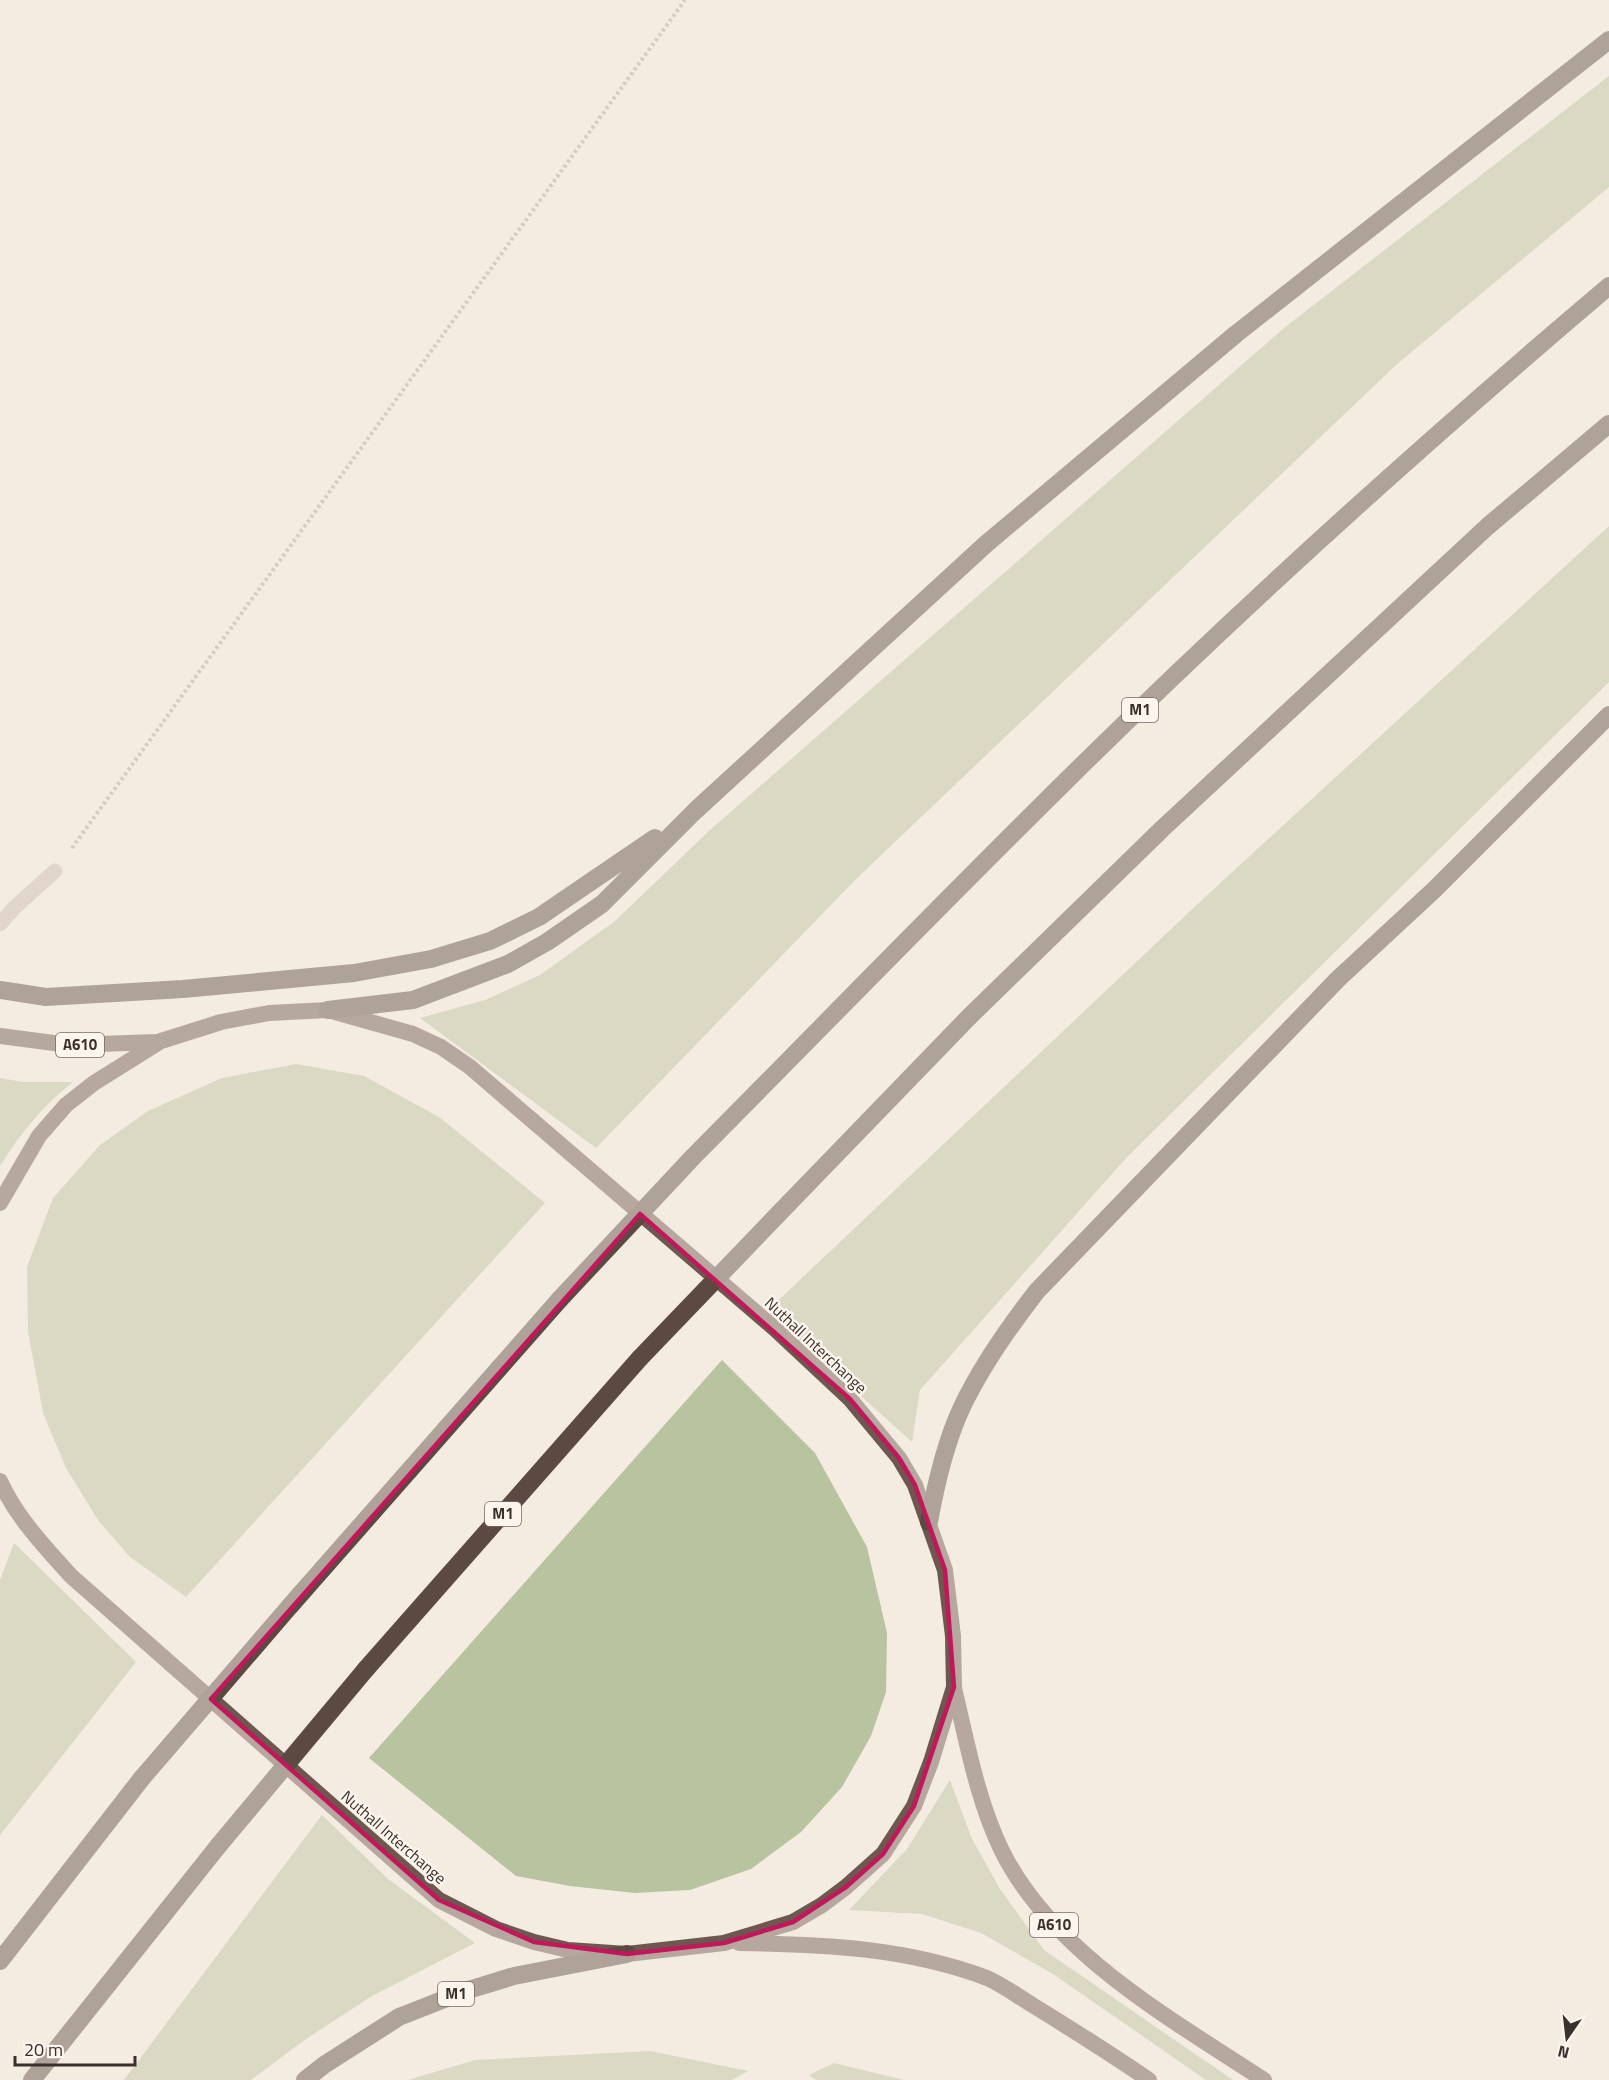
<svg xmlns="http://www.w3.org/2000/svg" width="1609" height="2080" viewBox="0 0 1609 2080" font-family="'Titillium Web',sans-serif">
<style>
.green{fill:#b8c4a0}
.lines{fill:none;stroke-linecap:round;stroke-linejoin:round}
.path{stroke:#b9a596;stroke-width:4;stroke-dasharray:3 3;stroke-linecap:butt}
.service{stroke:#cdbbac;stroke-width:15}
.trunk{stroke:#6c584f;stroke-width:16}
.motorway{stroke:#5c4a42;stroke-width:18}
.motorway-bridge{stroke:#5c4a42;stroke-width:18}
.marked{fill:none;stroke:#c2185b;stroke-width:4.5;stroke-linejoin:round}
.labels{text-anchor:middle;stroke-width:5;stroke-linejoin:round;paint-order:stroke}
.shield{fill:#fbf5ee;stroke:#756b66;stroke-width:1.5}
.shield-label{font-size:15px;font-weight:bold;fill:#3b302b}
.street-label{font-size:16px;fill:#3b302b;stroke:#fbf5ee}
</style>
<rect width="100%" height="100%" fill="#f4ebe1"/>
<!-- green -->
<path class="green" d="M1609 76V187L1396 365 855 880 596 1148 420 1018 485 1000 540 975 615 921 710 830 1284 328Z
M1609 526V682L1127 1157 920 1390 912 1442 767 1311 1204 898Z
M296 1064 364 1076 439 1117 545 1203 186 1597 130 1557 98 1520 66 1468 43 1413 28 1331 27 1267 53 1198 100 1145 148 1111 222 1078Z
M0 1078 23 1082H73C43 1105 20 1134 0 1166Z
M722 1360 815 1453 867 1547 887 1633 886 1692 871 1736 842 1787 801 1832 751 1869 690 1890 635 1893 570 1886 516 1876 369 1758Z
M14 1543 136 1662 0 1835V1580Z
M950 1780 972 1839 1000 1889 1044 1950 1233 2080H1206L1053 1974 981 1933 922 1914 849 1910 907 1849Z
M322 1815 388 1879 475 1943 372 1996 306 2039 251 2080H124Z
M650 2051 748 2071 732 2080H408L475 2060Z
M834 2063 904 2080H816L809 2075Z"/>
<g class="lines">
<!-- path -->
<path class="path" d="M72 848 685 0"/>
<!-- service -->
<path class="service" d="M0 924 14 908 55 871"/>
<!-- trunk -->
<path class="trunk" d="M0 1036 69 1045 157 1042
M0 1203 39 1136 66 1105 94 1083 161 1041 221 1022 269 1013 328 1010 413 1034 441 1047 470 1067 774 1328 850 1399 899 1458 915 1485 945 1570 953 1636 954 1687 931 1762 914 1806 883 1854 846 1887 822 1905 793 1922 724 1943 627 1954 568 1950 534 1942 496 1929 439 1900 71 1576C44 1546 17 1518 0 1481
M954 1688C967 1742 977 1799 1001 1849 1051 1952 1171 2019 1264 2080
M739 1943C823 1944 908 1948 987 1978 1003 1985 1019 1997 1034 2006 1073 2030 1111 2054 1149 2080"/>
<!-- motorway -->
<path class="motorway" d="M0 990 46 997 183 989 354 973 431 959 490 941 539 917 655 838
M328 1010 413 1000 508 964 547 942 602 904 696 810 986 544 1236 334 1609 40
M693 1157C820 1029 945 900 1074 773 1245 604 1425 442 1609 286
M789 1203 969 1017 1162 829 1488 526 1609 424
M929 1522C936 1483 945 1443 962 1407 982 1365 1009 1327 1037 1291L1338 979 1434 890 1609 715
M290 1606 560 1299
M366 1669 640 1358
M0 1961 142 1778
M32 2080 219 1845
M305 2080 324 2065 399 2017 465 1991 514 1976 627 1954"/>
<!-- motorway-bridge -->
<path class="motorway-bridge" d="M560 1299 693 1157
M640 1358 789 1203
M142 1778 290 1606
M219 1845 366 1669"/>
</g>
<!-- marked area -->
<path d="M0 0H1609V2080H0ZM640 1214 850 1399 899 1458 915 1485 945 1570 954 1687 914 1806 883 1854 846 1887 793 1922 724 1943 627 1954 534 1942 439 1900 211 1699Z" fill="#f4ebe1" fill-opacity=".55" fill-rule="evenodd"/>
<path class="marked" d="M640 1214 850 1399 899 1458 915 1485 945 1570 954 1687 914 1806 883 1854 846 1887 793 1922 724 1943 627 1954 534 1942 439 1900 211 1699Z"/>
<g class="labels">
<!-- shield labels -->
<g class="shield">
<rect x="1122" y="698" width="36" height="24" rx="4.5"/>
<rect x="56" y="1033" width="48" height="24" rx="4.5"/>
<rect x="485" y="1502" width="36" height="24" rx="4.5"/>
<rect x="1030" y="1913" width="48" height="24" rx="4.5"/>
<rect x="438" y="1982" width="36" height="24" rx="4.5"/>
</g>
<g class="shield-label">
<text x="1140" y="715">M1</text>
<text x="80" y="1050">A610</text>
<text x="503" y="1519">M1</text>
<text x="1054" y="1930">A610</text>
<text x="456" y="1999">M1</text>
</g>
<!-- street labels -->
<g class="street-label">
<text transform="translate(816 1345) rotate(43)" y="6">Nuthall Interchange</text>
<text transform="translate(394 1837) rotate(41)" y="6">Nuthall Interchange</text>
</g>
</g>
<!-- north arrow -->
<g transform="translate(1567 2038) rotate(194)" stroke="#fbf5ee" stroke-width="4.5" paint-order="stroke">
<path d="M0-4.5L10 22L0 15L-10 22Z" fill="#3b302b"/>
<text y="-9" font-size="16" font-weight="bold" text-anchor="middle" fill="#3b302b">N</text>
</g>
<!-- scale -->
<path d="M15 2056v9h120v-9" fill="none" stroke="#3b302b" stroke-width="3"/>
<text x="24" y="2056" font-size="18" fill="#3b302b" stroke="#fbf5ee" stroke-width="4.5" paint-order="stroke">20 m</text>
</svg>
